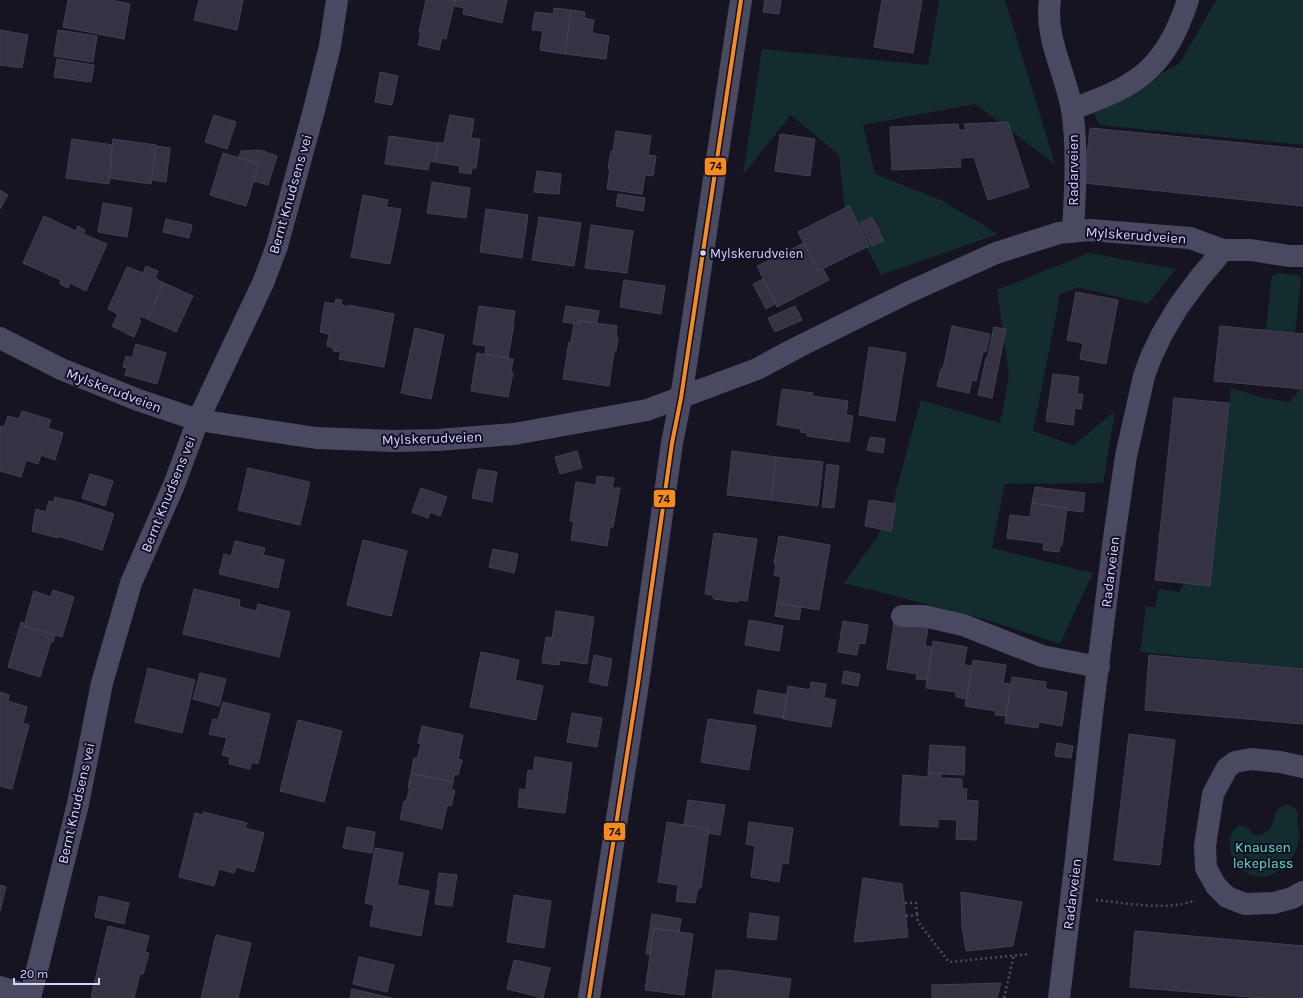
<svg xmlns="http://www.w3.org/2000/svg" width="1303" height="998" viewBox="0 0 1303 998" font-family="Karla,sans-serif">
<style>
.green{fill:#132c2d}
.building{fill:#343243;stroke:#433f54}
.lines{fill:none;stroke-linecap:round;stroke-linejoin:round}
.path{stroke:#44505f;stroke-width:2.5;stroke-dasharray:2 3;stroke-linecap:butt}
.minor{stroke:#4a4962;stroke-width:22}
.bus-1-casing{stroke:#130f26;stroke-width:7}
.bus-1{stroke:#f68b1f;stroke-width:4}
.bus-dot{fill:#d9d4ff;stroke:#130f26;stroke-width:1.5}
.labels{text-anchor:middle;stroke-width:4;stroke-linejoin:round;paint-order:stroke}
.bus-label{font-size:13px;fill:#d9d4ff;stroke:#130f26;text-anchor:start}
.street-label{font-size:14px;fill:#d9d4ff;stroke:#130f26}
.park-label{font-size:14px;fill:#5fe0c0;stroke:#130f26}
.line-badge{stroke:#130f26;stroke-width:1.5}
.pale-badge-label{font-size:11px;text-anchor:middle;font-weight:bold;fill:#111}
</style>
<rect width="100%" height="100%" fill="#161421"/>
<!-- green -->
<path class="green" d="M939 0H1005L1055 164 975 104 863 125 875 174 943 201 998 234 881 275 844 205 839 155 791 115 743 175 762 49 928 65Z
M1216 0H1303V145L1099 125 1093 111 1180 63Z
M1089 253 1176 269 1148 304 1077 287 1060 295 1033 431 1074 445 1115 411 1103 483 1005 484 992 548 1093 573 1060 644 987 620 844 583 877 537 890 513 921 400 1000 423 1009 375 997 290Z
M1276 273 1297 275 1301 278 1295 333 1266 330 1271 281 1272 276Z
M1231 388 1260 397 1289 402 1296 395 1298 389H1303V669L1140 652 1146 606 1155 607 1159 589 1179 592 1184 583 1210 586Z
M1287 805C1300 809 1297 812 1298 823 1298 826 1299 830 1299 833 1300 852 1285 872 1267 876 1247 880 1230 864 1230 845 1229 828 1242 817 1253 834 1261 837 1269 832 1272 825 1275 819 1274 811 1281 807 1283 806 1285 806 1287 805Z"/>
<!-- building -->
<path class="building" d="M68 0H110L130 4 124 39 63 27Z
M199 0H243L237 30 194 20Z
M426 0H455L446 39 442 38 439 50 418 45 421 33 419 32Z
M455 0H507L502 23 463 14 464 8 454 6Z
M765 0H781L779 14 763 12Z
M882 0H922L913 53 874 47Z
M554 8 571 10 565 54 540 50 543 31 532 30 535 12 554 14Z
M571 10 585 12 584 18 594 20 592 33 609 36 606 59 565 54Z
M0 30 28 35 22 68 0 65Z
M58 30 97 36 93 62 54 56Z
M57 59 94 65 91 82 54 77Z
M380 72 398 76 392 105 375 102Z
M214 115 236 122 227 149 205 142Z
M450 115 474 119 471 138 480 139 476 168H472L471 174 459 172 460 166 435 162 438 143H444Z
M1008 122 1029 187 988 200 974 157 960 158 961 167 892 170 890 127 958 124 959 130H966L964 124Z
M1090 128 1303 149V206L1084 183Z
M616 131 651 136 648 155 656 156 653 176 645 175 642 194 607 189 610 169H608L611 151H613Z
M780 134 815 139 810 176 775 171Z
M389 136 438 143 435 162 430 161 428 170 385 164Z
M72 139 113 145 110 161H112L109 184 66 178Z
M113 139 156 145 151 184 109 178 112 161H110Z
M156 146 170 148 166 182 152 180Z
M260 150 277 156 268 185 254 181 259 164 239 157 241 151Z
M223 153 259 164 246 206 210 195Z
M537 171 561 174 559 194 534 192Z
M432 182 470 188 466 218 427 213Z
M0 190 8 195 0 209Z
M618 194 645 198 643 211 616 206Z
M363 195 388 200 386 207 401 209 390 264 351 257Z
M103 203 132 208 127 237 98 232Z
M849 206 869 246 818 271 798 232Z
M486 209 528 215 522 258 480 252Z
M44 216 76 231 78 226 85 230 83 234 107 244 86 291 70 283 68 288 60 284 61 280 23 263Z
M539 217 581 223 574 266 532 260Z
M872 217 884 241 872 246 860 223Z
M166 219 192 225 189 238 163 232Z
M591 225 633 231 627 273 585 268Z
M804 243 818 271 823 269 829 280 777 307 757 266Z
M146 266 158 271 155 278 164 283 147 319 141 316 139 320 141 321 134 337 112 326 118 314 108 309 127 267 143 273Z
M763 279 776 303 766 309 753 284Z
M624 280 665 286 661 314 620 307Z
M164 283 193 296 176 332 147 319Z
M1076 292 1118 300 1106 364 1080 359 1083 343 1067 340Z
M336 299 342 300 341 305 349 307V305L394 314 384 367 339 359 341 352 333 351 334 348 327 346 329 334 320 332 325 302 335 304Z
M479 306 515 311 513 324H514L508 358 485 354 486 346 473 344Z
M566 306 599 311 597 323 580 321V324L563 322Z
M795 306 802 320 775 332 768 318Z
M580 321 617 326 616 337H618L616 351H614L609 386 563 379 569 342 571 343 574 323 580 324Z
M952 326 990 334 986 352H983L976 381 972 380 969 393 937 386 941 369H943Z
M1220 326 1303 334V389L1214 381Z
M994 327 1006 329 992 398 978 395 986 358 987 359Z
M415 328 444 335 431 399 401 393Z
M136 344 166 353 157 384 125 375 127 368 123 367 126 356 132 358Z
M869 347 906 353 895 421 859 415Z
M477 353 513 359 511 373H513L508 397 471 391Z
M1053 374 1079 377 1077 394H1083L1081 409 1075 408 1073 425 1046 421Z
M782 389 813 393 812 396 848 401 846 415 853 416 849 442 807 436V433L800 432 801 429 777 425Z
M1174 398 1229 403 1210 586 1155 580Z
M22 411 51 420 48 428 63 433 55 460 41 455 38 464 26 460 21 477 0 471V426L4 427 8 416 19 419Z
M870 437 885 439 883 453 867 450Z
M577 451 582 468 560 474 555 457Z
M732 451 776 457 771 500 727 495Z
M776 457 823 462 818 506 771 500Z
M827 464 839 466 834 508 822 507Z
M248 468 310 482 300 525 238 510Z
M478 469 497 472 492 502 472 498Z
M90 474 113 481 105 506 82 498Z
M597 476 614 478 612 488H620L613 527H610L607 546 571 540 574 521H570L576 482 596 485Z
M1035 487 1085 493 1083 512 1067 510V508L1032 503Z
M421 488 447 497 440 516 430 512 428 518 412 512Z
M55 497 70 501V500L114 514 102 550 58 536V538L32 531 36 509 46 512 49 501 54 502Z
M869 500 896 504 891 531 865 526Z
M1032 503 1067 508 1062 545H1060L1059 552 1043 550 1044 543 1007 538 1010 515 1030 517Z
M714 533 757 539 747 601 740 600 737 602 714 599 712 595 705 594Z
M779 536 830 545 819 610 777 603 781 577 774 575 776 564H774Z
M363 540 407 551 391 616 347 605Z
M235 541 265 548 263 555 284 560 278 588 219 574 224 554 231 556Z
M493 549 518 554 514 573 489 567Z
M194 589 240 600 239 607 256 611 258 604 290 612 279 657 183 634Z
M53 590 74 597 62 637 24 626 34 591 51 597Z
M777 603 801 607 799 620 775 616Z
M556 611 594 617 587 664 560 660 559 665 542 663 546 637 552 638Z
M749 620 783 626 779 651 745 645Z
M843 621 868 625 865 644 859 643 857 655 838 652Z
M21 622 24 623V626L55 635 53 642 51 641 40 677 8 667Z
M894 623 928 628 925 646 932 647 927 680 916 679 917 674 887 669Z
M933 641 967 647 964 665 972 666 967 699 956 697V692L926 688Z
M481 652 519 660 515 680 543 686 536 720 470 707Z
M594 655 612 659 607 686 589 682Z
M1149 655 1303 669V724L1145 710Z
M973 660 1006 665 1003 683 1011 684 1006 716 995 715 996 711 965 706Z
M148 668 195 680 182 733 135 722Z
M844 671 860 674 858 686 842 683Z
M200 673 226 679 219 706 193 699Z
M1012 677 1046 682 1045 689 1067 692 1062 726 1039 722 1038 728 1005 723Z
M811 682 826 684 824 698 836 700 831 727 783 719 788 686 810 690Z
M758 690 787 695 783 718 754 713Z
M0 692 9 695 8 701 27 707 23 723 29 725 12 789 0 786Z
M223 702 270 714 258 764 252 762 250 769 229 764 230 757 222 755 227 738 209 734 213 719 218 720Z
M572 713 602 718 597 747 567 742Z
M708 719 756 726 749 770 701 762Z
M298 720 342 731 324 802 280 791Z
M422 726 463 735 458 759 462 760 458 775 454 774 453 782 411 773 414 758 417 759 421 744 418 743Z
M1129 734 1175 740 1160 865 1114 860Z
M1057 743 1073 746 1071 758 1055 756Z
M930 745 965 747 964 775 928 773Z
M535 757 572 763 565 813 518 807 520 789 526 790 528 770 533 771Z
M411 773 453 782 451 790H455L451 806 447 805 442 829 400 819 404 801 406 802 410 787H408Z
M928 773H941V778L962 779V789H967L966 800 978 801 976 840 956 839 957 820 938 819V827L900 825 903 775 928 777Z
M688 800 725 805 720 835 708 833 709 829 684 825Z
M203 812 247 823 245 828 264 833 254 872 236 867 234 873 219 869 214 886 179 877 195 813 203 815Z
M667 822 709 829 701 888H698L695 903 676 901 678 885 658 882Z
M749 822 793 828 788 864 782 863 779 882 751 877 755 846 746 844Z
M347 827 375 832 372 853 343 848Z
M375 848 403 853 397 885 429 891 421 936 370 926 374 905 365 903Z
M439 873 457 875 452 906 435 904Z
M863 878 902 884 908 937 854 942Z
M0 885 6 887 0 911Z
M961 892 1022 902 1013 946 966 951 962 926Z
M514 895 551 901 544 948 507 942Z
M99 896 129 903 124 924 95 917Z
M750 913 779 917 776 940 747 937Z
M652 914 681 919 679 932 654 928 650 954H646Z
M108 926 149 936 145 952 149 953 143 974H140L134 998H96L91 997Z
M654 928 693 934 684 995 645 990Z
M1135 931 1303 946V998H1262L1130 987Z
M216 935 251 943 238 998H201Z
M359 957 394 965 387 992 353 984Z
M514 960 550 968 543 998 507 989Z
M716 970 725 971 726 970 791 979 788 998H712Z
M1001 983 997 998H932V985Z
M352 989 392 998H350Z"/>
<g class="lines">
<!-- path -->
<path class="path" d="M1096 900C1128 903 1163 911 1194 901
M905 903H916L917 915
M906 916 917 915 918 922 949 962 1030 954
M1004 998 1014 955"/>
<!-- minor -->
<path class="minor" d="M1050 0C1044 37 1066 74 1072 110 1078 149 1075 192 1073 232
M1072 109C1138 86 1165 69 1188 0
M0 338 61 369 138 400 198 420 316 438 394 441 438 440 514 434 647 410 757 369 798 347 909 292 996 253 1059 233 1090 230 1190 238 1223 250
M902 616H924L963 625 1042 656 1099 667
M1303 767 1280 762 1251 759 1235 762 1227 768 1213 794 1205 846 1206 868 1216 886 1227 897 1245 904 1274 903 1292 898 1303 892
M0 987 30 996
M30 998 78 804 102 683 131 583 174 485 198 420 263 283 277 246 314 110 330 46 337 0
M589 998 638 684 672 443 681 398 741 0
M1059 998 1075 867 1092 714 1114 538 1126 456 1144 376 1151 357 1162 334 1178 307 1198 280 1223 250H1251L1289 256H1303"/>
<defs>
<path id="bus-1" d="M589 998 638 684 672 443 681 398 741 0"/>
</defs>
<!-- bus-1 casing -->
<use href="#bus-1" class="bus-1-casing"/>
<!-- bus-1 -->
<use href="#bus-1" class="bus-1"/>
</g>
<!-- markers -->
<circle class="bus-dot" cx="703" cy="253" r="3.5"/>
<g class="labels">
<!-- bus labels -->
<g class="bus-label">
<text x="710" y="258">Mylskerudveien</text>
</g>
<!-- street labels -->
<g class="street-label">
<text transform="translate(1073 170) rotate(-90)" y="5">Radarveien</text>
<text transform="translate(290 194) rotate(-74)" y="5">Bernt Knudsens vei</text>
<text transform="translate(1136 235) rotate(4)" y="5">Mylskerudveien</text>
<text transform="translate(114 390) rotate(21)" y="5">Mylskerudveien</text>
<text transform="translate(432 438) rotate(-2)" y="5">Mylskerudveien</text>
<text transform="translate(168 494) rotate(-68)" y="5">Bernt Knudsens vei</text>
<text transform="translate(1110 572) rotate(-83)" y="5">Radarveien</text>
<text transform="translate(76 803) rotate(-77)" y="5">Bernt Knudsens vei</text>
<text transform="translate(1072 894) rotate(-83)" y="5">Radarveien</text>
</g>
<!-- park labels -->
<g class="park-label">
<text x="1263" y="852">Knausen<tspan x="1263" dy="16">lekeplass</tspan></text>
</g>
</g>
<g class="line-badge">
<rect x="704" y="157" width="23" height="19" rx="4" fill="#f68b1f"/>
<rect x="653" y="489" width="23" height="19" rx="4" fill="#f68b1f"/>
<rect x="603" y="822" width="23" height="19" rx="4" fill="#f68b1f"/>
</g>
<g class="pale-badge-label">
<text x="716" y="170">74</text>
<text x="664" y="503">74</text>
<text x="615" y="836">74</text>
</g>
<!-- scale -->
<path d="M14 978v6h85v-6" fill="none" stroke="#d9d4ff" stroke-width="2"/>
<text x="20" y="978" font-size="12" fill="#d9d4ff" stroke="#130f26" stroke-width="3" paint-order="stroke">20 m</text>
</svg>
